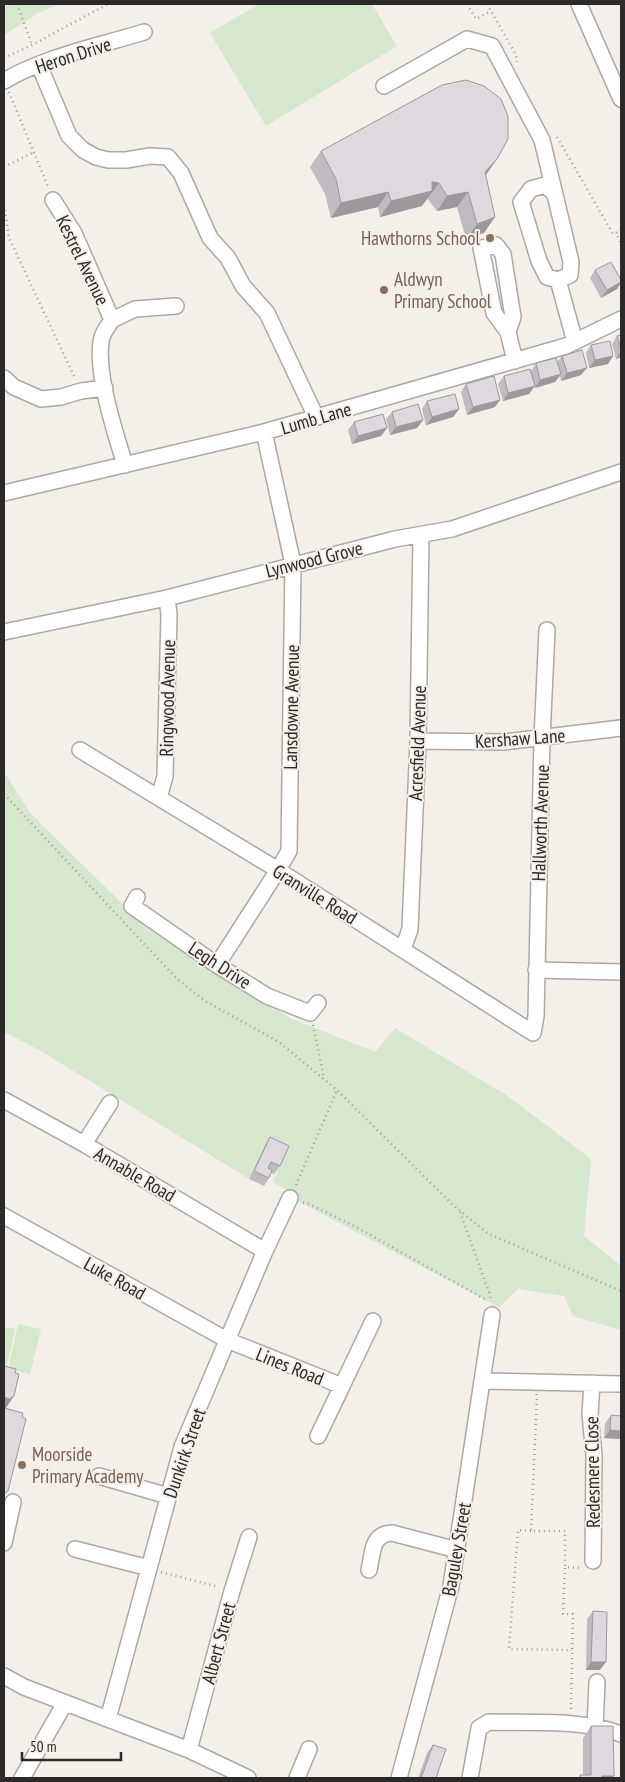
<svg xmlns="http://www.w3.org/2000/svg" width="625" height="1782" viewBox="0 0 625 1782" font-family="'PT Sans Narrow',sans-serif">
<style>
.green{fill:#d5e7cd}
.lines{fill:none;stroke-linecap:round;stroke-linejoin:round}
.minor-casing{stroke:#ada8a1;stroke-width:18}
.path{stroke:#a19d98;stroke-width:2.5;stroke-dasharray:1 4;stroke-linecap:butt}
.minor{stroke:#fff;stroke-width:15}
.wall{fill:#c0bbc0}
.shaded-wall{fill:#9c989c}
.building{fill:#dfd9df;stroke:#9c989c}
.education-dot{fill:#8d6e63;stroke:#f4efe8;stroke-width:2}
.labels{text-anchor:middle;stroke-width:4;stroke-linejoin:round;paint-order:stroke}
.street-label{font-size:19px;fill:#2c2a28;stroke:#f4efe8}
.education-label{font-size:19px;fill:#785e54;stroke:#f4efe8;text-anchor:start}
</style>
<rect width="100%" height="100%" fill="#f4efe8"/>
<!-- green -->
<path class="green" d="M4 4H60L38 13 4 35Z
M259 4H372L397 46 266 126 210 33Z
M4 772 31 814 149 930 292 1019 375 1052 395 1028 506 1095 591 1159 584 1236 621 1266V1330L573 1316 564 1296 518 1289 499 1307 299 1202 296 1196 273 1182 285 1155 265 1145 249 1179 41 1051 4 1032Z
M18 1324 41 1329 30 1374 8 1369Z
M4 1327 15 1329 7 1366 4 1365Z"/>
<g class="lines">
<defs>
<path id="minor" d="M579 4 621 99
M39 65 69 136 83 150 96 157 108 160H126L150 156 168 157 181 173 210 238 228 258 243 286 267 313 316 417
M4 81C44 57 99 46 144 32
M384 86 467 39 492 46 542 140 571 262 570 275 558 280 575 342
M553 192 545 185 531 189 521 202 539 261 547 277 558 280
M53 200 74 233 112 320C109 325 104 331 102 337 94 369 115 432 125 465
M112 320 135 309 176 306
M508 332 494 313 481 248 496 245 503 254 513 317 508 332 515 361
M4 378 14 387 41 399 61 397 81 391 105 388
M4 493 264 432 566 346 621 319
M4 632 167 598 395 539 452 529 621 472
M418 741 504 742 621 728
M80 750 278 870 533 1033 536 1016 542 738 547 630
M159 798 165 776 169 615 167 598
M137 897 132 906 217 965 267 996 310 1013 318 1003
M403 949 410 929 418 741 421 535
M217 965 278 870 289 851 293 564 264 432
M536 970 621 972
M4 1100 84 1144 265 1251
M84 1144 110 1103
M4 1216 227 1340 342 1386 373 1321
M483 1381 621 1384
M592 1383 590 1414 594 1456 593 1561
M318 1436 342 1386
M99 1476 168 1496
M4 1543 13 1502
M75 1549 149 1568
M369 1570C373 1553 371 1534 392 1533L457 1550
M4 1676 24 1687 189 1750 248 1778
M108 1719 182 1447 265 1251 290 1198
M595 1728 597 1682
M189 1750 232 1591 249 1537
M22 1778 65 1703
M297 1778 309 1749
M399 1778 451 1586 492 1315
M470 1778 479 1728 489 1722C531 1723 582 1719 621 1734"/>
</defs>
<!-- minor casing -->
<use href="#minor" class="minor-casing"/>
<!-- path -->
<path class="path" d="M17 4 32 45
M467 4 476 19 491 11
M487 4 516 55 517 62
M4 58 32 45 108 4
M9 92 49 189
M557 137 613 234 616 233
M4 167 34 152
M4 205 9 238 75 378
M621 229 616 233 621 243
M4 794 177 979 205 1001 279 1042 337 1090 452 1204 487 1233 621 1291
M313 1025 324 1078
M296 1185 337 1090
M303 1203H307L358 1228 488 1301
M460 1212 490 1295 491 1301
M537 1394 531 1531H565V1567
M531 1531 518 1530 509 1649 572 1650
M161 1572 219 1587
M571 1709 573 1614H563L565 1567 581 1568"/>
<!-- minor -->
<use href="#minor" class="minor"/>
</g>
<!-- wall -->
<path class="wall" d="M321 151 486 175 484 233 466 239 457 207 437 211 427 198 422 206 380 217 378 207 331 218 325 194 310 167Z
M595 270 621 280V283L617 289 601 298 590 278Z
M621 335V357L616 359 612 344 617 336Z
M591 345 613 356 608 364 589 368 586 353Z
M562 356 581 375 561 381 560 376 555 382 535 388 534 386 529 394 503 401 498 384 504 376 531 371 536 363 557 362Z
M466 384 495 407 467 415 461 392Z
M427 401 459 409 453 417 426 425 422 409Z
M392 412 423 420 417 428 390 435 386 419Z
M354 422 387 428 381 436 352 444 348 430Z
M270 1137 280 1166 274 1174 271 1173 269 1178 264 1186 249 1179 265 1145Z
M611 1415 621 1416V1439L604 1438 605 1423Z
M593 1611 600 1670H586L587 1619Z
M591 1726 612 1778H578L580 1775H583V1738Z
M433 1745 436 1778H418L427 1753Z"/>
<!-- shaded-wall -->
<path class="shaded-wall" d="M497 159 486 175 485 172Z
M432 182 439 183 422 206 380 217 391 201Z
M388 192 378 207 331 218 341 203Z
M468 192 457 207 437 211 447 196Z
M495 217 484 233 466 239 477 224Z
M621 282 617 289 601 298 607 290Z
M621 351V357L616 359Z
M613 356 608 364 589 368 595 360Z
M587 368 581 375 561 381 567 373Z
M561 374 555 382 535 388 540 380Z
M535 386 529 394 503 401 508 393Z
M500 400 495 407 467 415 473 407Z
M459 409 453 417 426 425 432 417Z
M423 420 417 428 390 435 396 427Z
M387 428 381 436 352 444 358 436Z
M14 1396 6 1408 4 1409V1397Z
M610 1430 621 1431V1439L604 1438Z
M591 1662H606L600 1670H586Z
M602 1776H614L612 1778H601Z"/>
<!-- building -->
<path class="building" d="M466 80 484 86 501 99 508 116V139L497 159 485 172 495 217 477 224 468 192 447 196 439 183 432 182V191L391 201 388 192 341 203 336 179 321 151 442 85Z
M611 262 621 280V282L607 290 595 270Z
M621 335V349L617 336Z
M610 341 613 356 595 360 591 345Z
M582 350 587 368 567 373 562 356Z
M556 358 561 374 540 380 536 363Z
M530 369 535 386 508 393 504 376Z
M494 376 500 400 473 407 466 384Z
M455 394 459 409 432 417 427 401Z
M418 404 423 420 396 427 392 412Z
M383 414 387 428 358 436 354 422Z
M270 1137 289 1146 280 1166 271 1162 268 1168 272 1170 269 1178 254 1171Z
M4 1366 16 1369 15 1373 19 1374 14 1396 9 1399 4 1397Z
M4 1408 23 1413 22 1417 26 1419 8 1491 4 1494Z
M611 1415 621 1416V1431L610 1430Z
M593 1611 607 1612 606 1662H591Z
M591 1726H613L614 1776H602V1778H581L580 1775H591Z
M433 1745 446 1749 436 1778H421Z"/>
<!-- markers -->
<g class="education-dot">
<circle cx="490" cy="238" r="5"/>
<circle cx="384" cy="290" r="5"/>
<circle cx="22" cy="1465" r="5"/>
</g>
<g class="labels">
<!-- street labels -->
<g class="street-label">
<text transform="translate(73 55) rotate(-18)" y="7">Heron Drive</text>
<text transform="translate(83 260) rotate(64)" y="7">Kestrel Avenue</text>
<text transform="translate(316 418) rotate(-16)" y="7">Lumb Lane</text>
<text transform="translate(314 559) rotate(-14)" y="7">Lynwood Grove</text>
<text transform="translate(167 698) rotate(-89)" y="7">Ringwood Avenue</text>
<text transform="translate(291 707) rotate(-89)" y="7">Lansdowne Avenue</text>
<text transform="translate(520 738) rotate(-4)" y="7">Kershaw Lane</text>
<text transform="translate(417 743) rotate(-88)" y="7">Acresfield Avenue</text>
<text transform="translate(540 823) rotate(-88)" y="7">Hallworth Avenue</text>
<text transform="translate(315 894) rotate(32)" y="7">Granville Road</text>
<text transform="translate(220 965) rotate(33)" y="7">Legh Drive</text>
<text transform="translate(135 1174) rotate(30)" y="7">Annable Road</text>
<text transform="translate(115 1278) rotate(29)" y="7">Luke Road</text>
<text transform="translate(290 1366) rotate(22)" y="7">Lines Road</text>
<text transform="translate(184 1453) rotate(-71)" y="7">Dunkirk Street</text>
<text transform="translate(592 1472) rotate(-91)" y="7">Redesmere Close</text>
<text transform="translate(456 1549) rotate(-80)" y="7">Baguley Street</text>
<text transform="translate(218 1643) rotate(-75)" y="7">Albert Street</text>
</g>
<!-- education labels -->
<g class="education-label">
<text x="480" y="245" text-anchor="end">Hawthorns School</text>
<text x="394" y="286">Aldwyn<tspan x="394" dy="22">Primary School</tspan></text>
<text x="32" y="1461">Moorside<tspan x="32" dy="22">Primary Academy</tspan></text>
</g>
</g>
<!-- border -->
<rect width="625" height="1782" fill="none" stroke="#2c2a28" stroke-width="10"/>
<!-- scale -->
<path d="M22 1752v8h99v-8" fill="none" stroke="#2c2a28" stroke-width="2.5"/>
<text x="30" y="1752" font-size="15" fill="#2c2a28" stroke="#f4efe8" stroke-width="4" paint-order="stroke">50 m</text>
</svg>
